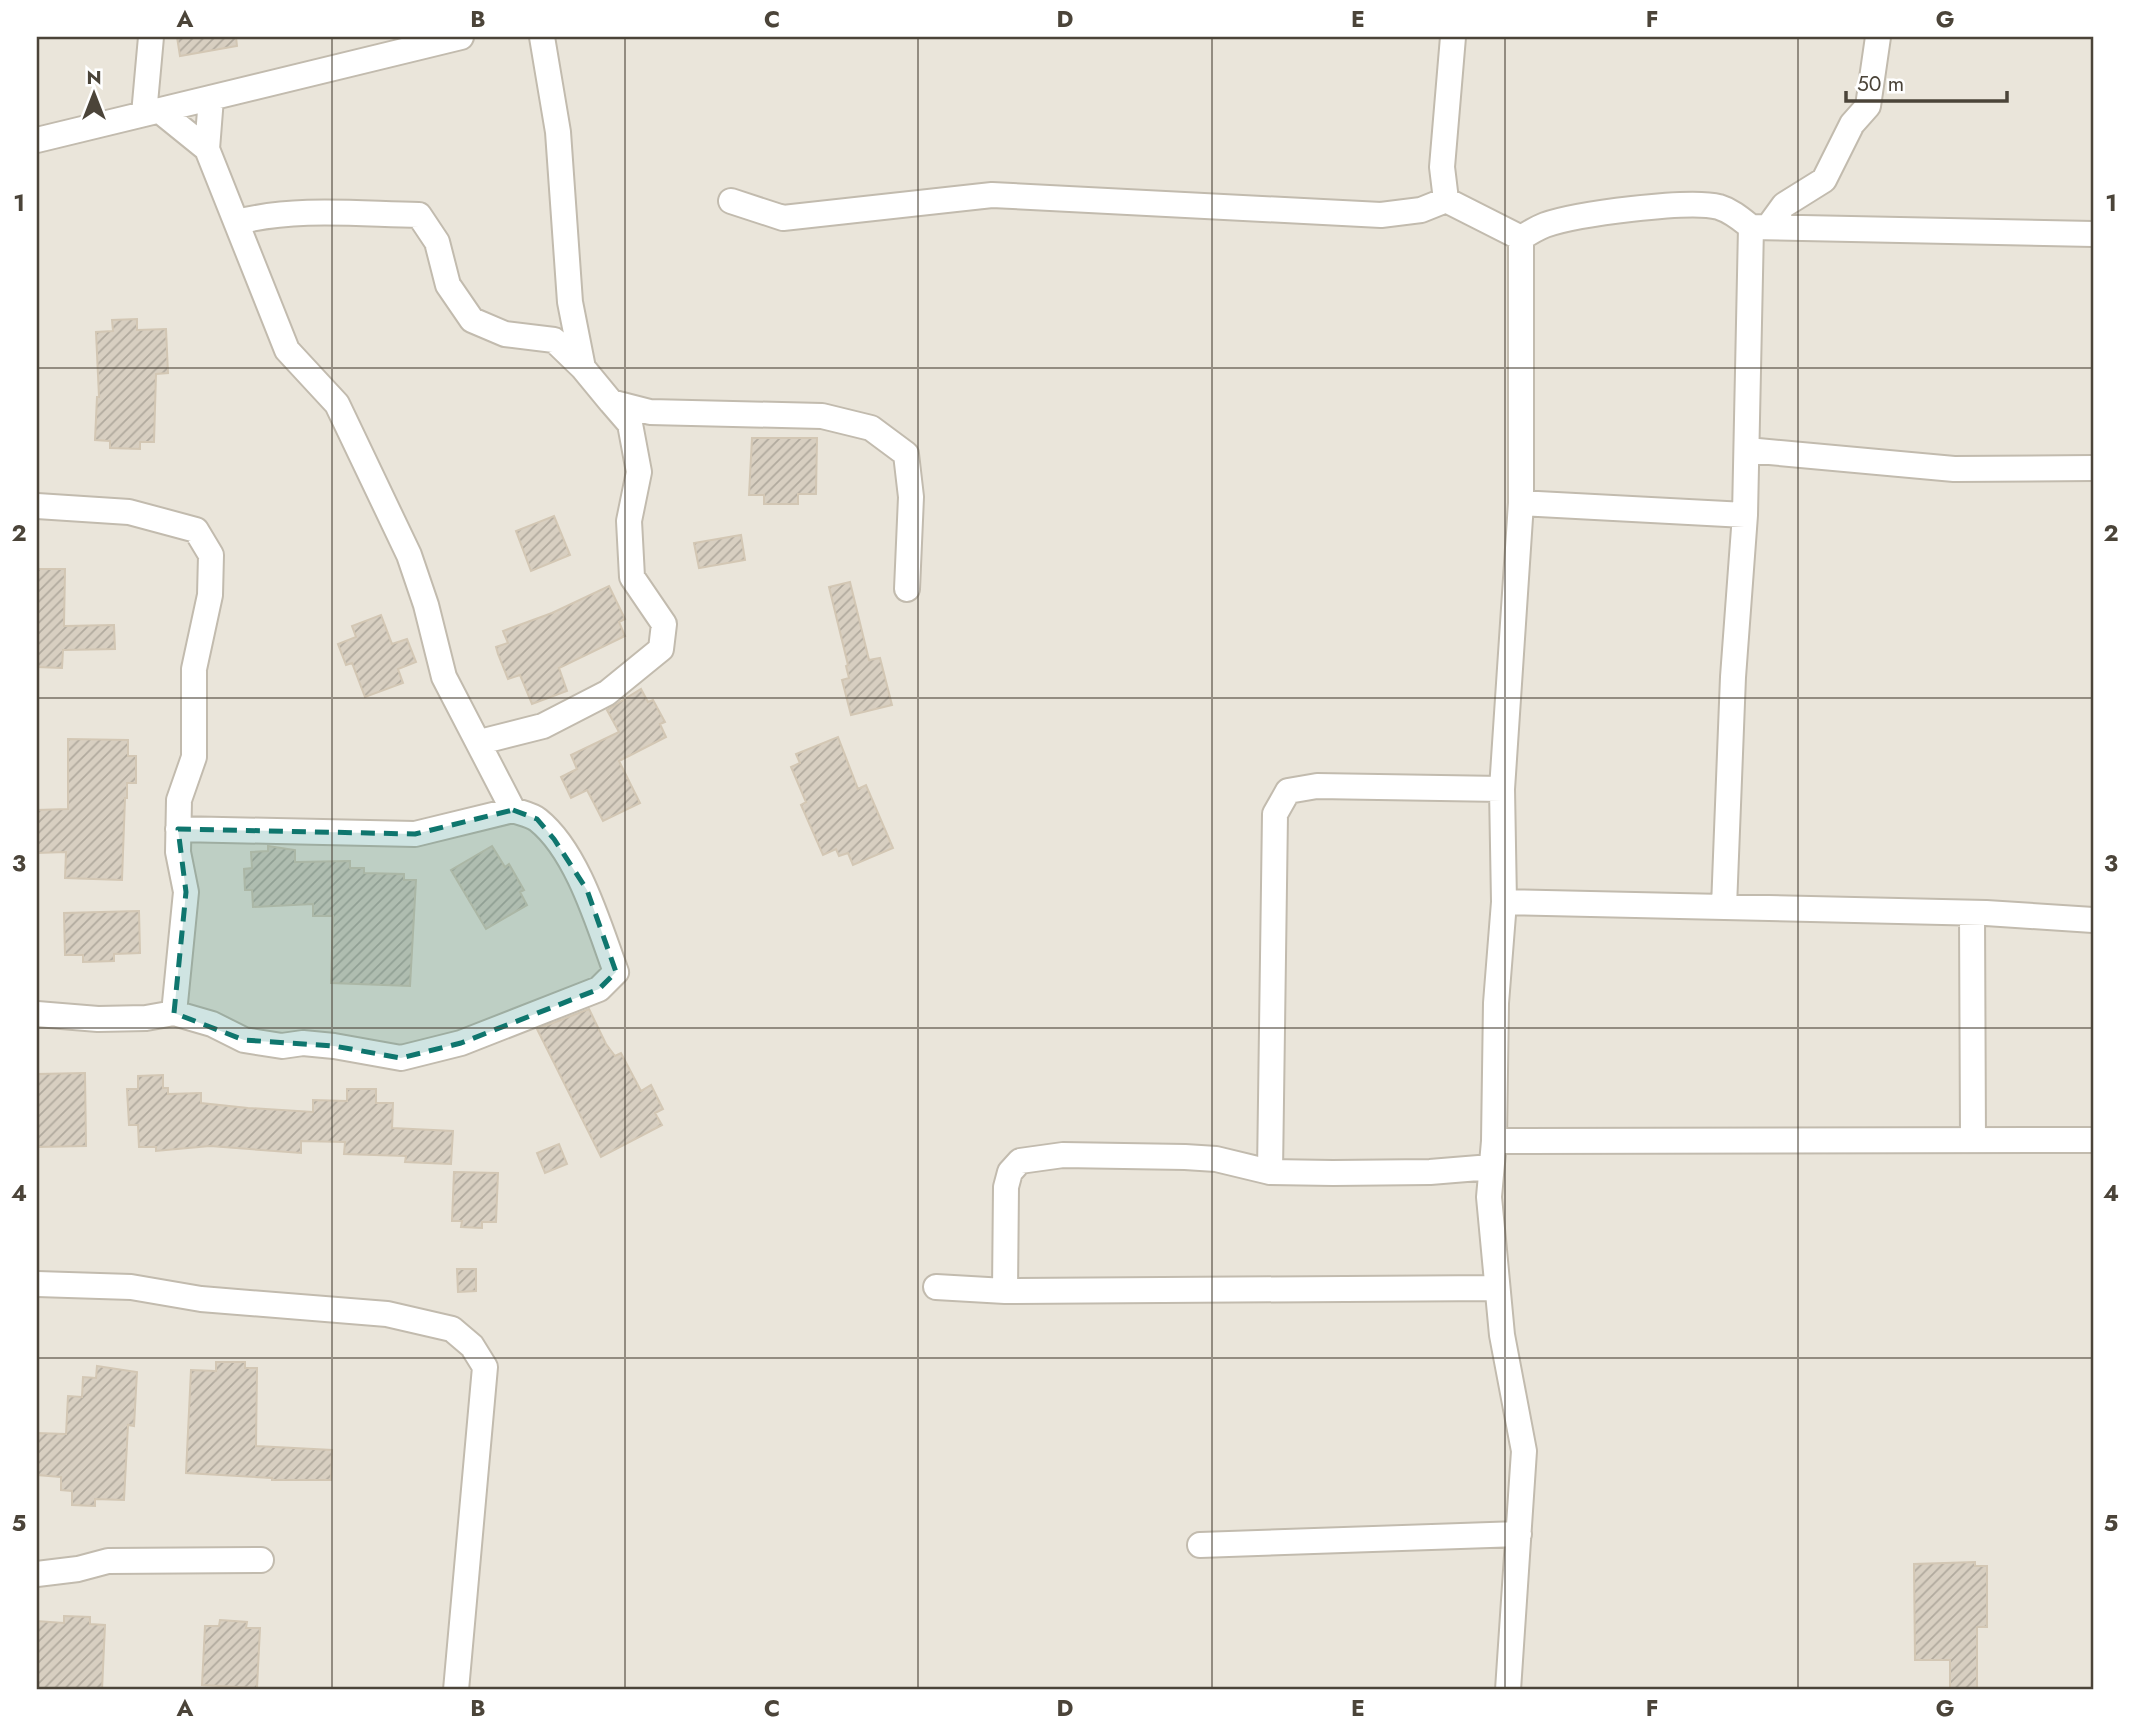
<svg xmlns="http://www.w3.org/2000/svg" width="2130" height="1727" viewBox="0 0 2130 1727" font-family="Jost,sans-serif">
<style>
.residential{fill:#eae5da}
.building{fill:url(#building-hatch);stroke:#d3c7b4;stroke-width:2}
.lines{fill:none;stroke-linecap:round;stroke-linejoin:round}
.minor-casing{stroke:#c2bbae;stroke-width:28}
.minor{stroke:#fff;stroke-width:24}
.marked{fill:#0f766e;fill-opacity:0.2;stroke:#0f766e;stroke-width:5;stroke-dasharray:14 9;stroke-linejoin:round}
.grid{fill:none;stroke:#4b4439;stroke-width:2;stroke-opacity:0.55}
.neatline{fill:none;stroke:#4b4439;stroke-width:2.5}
.grid-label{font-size:23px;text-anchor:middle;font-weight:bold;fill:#4b4439}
</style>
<defs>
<pattern id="building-hatch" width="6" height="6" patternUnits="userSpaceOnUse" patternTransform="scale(1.75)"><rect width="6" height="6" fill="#d8cfc1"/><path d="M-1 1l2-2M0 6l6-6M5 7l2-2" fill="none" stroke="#b1aa9e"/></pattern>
</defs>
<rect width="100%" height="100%" fill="#f6f3ec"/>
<!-- residential -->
<path class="residential" d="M37 37H2093V1690H37Z"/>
<!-- building -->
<path class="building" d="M177 37H236L237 46 180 56Z
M137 319V330L166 329 168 373 156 374 154 442H140V449L110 448V441L95 440 97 397H99L96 332 113 331 112 320Z
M752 438H817L816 494H798V504H764V495H749Z
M554 516 570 555 531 571 516 531Z
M741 535 745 560 699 568 694 543Z
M37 569H65L64 626 114 625 115 649 63 650 62 668 37 667Z
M850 582 869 660 880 658 892 705 851 715 842 680 849 678 846 666 848 665 829 587Z
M609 586 625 619 619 622 625 636 559 668 567 691 532 704 520 675 508 679 498 654 496 647 508 643 503 631 552 613Z
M381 615 392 644 407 639 416 662 398 669 403 683 365 697 352 663 346 665 338 644 356 637 352 626Z
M641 689 648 702 653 700 665 722 660 724 666 737 619 761 640 803 603 821 587 790 571 798 561 777 577 769 571 755 619 732 607 710Z
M838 737 858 789 866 785 893 848 853 865 848 853 839 856 836 849 823 855 801 805 806 802 791 767 800 763 796 754Z
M68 739 128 740V756H136V783H127V798H125L122 880 65 878 66 852 37 853V810L68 809Z
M268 846 295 850V862L350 861V868H364V873L404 874V880H416L410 986 331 983 333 916H313V904L253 907 252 890H245L244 869 252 868 251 852 268 851Z
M492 846 505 867 509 864 524 890 520 892 527 905 486 929 451 870Z
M139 911 140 953 114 954V961L83 962V955H65L64 913Z
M589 1009 606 1044 615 1056 621 1053 641 1091 651 1085 663 1109 655 1113 662 1125 601 1157 537 1029Z
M85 1073 86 1146 37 1147V1074Z
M163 1075V1088H168V1094L201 1093V1103L248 1108 313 1112V1100L347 1101V1089H376V1103H393L392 1128 453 1131 451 1164 405 1162 406 1156 344 1154 345 1142 301 1141V1153L210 1146 156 1151V1147H139L138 1125H129L127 1089H138V1076Z
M559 1144 567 1164 545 1173 537 1153Z
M454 1172 498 1173 496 1222H482V1228L461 1227 462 1221H452Z
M457 1269H476V1291L458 1292Z
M216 1362H245V1368H257L256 1446 332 1450 331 1480H272V1478L186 1473 191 1370 216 1371Z
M97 1366 137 1372 134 1426 128 1425 124 1500 95 1499V1506L72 1505V1491L61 1490V1477L37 1475V1433L66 1434 68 1396 82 1397 83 1377 96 1378Z
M1975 1562V1566H1987V1627H1977V1690H1950V1660H1915L1914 1564Z
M64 1616 90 1617V1624L105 1625 102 1690H37V1621L64 1623Z
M220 1620 247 1622 246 1628H260L257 1688 202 1685 205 1626H219Z"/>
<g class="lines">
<defs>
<path id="minor" d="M542 37 558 132 570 302 583 368 611 402 650 412 822 416 871 428 906 454 911 497 907 589
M160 111 207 149
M144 114 151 37
M37 140 461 37
M1446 200 1442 167 1453 37
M731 201 783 218 992 195 1381 215 1421 210 1446 200 1521 238
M237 222C297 207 357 214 419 215L437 242 448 285 472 320 505 334 554 340 583 368
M1768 227 1784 205 1824 180 1852 124 1868 106 1878 37
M1521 238C1529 233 1537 228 1545 225 1576 214 1689 199 1719 207 1732 211 1741 219 1751 227L2093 234
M1747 450 1954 469 2093 468
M1521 503 1745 515
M37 506 129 512 196 530 211 555 210 595 194 669V757L179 800 178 852 186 892 174 1013
M480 742 543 726 607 693 661 649 664 624 632 577 629 521 639 472 630 424 611 402
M178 829 415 834 513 810
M1504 902 1986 913 2093 920
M1724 907 1733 677 1745 515 1751 227
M1972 913 1973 1140
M37 1014 98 1019 146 1018 174 1013 212 1024 244 1040 282 1046 303 1043 334 1046 401 1058 461 1043 599 989 616 972C599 926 578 852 538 820 532 815 521 813 513 810L444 677 426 605 409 555 337 404 287 350 207 149 211 98
M1494 1141 2093 1140
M1270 1172 1275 814 1288 791 1317 786 1502 789
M37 1284 131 1287 201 1299 387 1314 452 1329 472 1346 485 1367 456 1690
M936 1287 1005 1291 1496 1288
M1005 1291 1006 1187 1010 1172 1020 1161 1063 1155 1185 1157 1216 1159 1270 1172 1333 1173 1430 1172 1491 1167
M1200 1545 1519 1534
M37 1574 78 1569 108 1561 261 1560
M1508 1690 1524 1451 1502 1335 1489 1197 1494 1141 1496 1003 1504 902 1502 789 1521 503V238"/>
</defs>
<!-- minor casing -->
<use href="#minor" class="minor-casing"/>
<!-- minor -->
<use href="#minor" class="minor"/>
</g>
<!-- marked area -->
<path class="marked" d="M513 810 537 819 554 839 587 890 616 972 599 989 461 1043 401 1058 334 1046 244 1040 174 1013 186 892 178 829 415 834Z"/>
<!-- grid -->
<path class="grid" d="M332 37V1690M625 37V1690M918 37V1690M1212 37V1690M1505 37V1690M1798 37V1690M37 368H2093M37 698H2093M37 1028H2093M37 1358H2093"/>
<!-- border -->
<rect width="2130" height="1727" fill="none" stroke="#ffffff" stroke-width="77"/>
<!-- north arrow -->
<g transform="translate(94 94)" stroke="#ffffff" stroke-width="5" paint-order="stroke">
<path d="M0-5L12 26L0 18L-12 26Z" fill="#4b4439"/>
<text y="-10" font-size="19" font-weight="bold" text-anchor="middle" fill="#4b4439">N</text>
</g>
<!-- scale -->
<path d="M1846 91v10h161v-10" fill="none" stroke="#4b4439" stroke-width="3.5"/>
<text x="1857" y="91" font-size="21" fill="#4b4439" stroke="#ffffff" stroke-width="5" paint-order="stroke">50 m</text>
<rect x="38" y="38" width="2054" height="1650" class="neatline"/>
<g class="grid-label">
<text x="185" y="27">A</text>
<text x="478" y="27">B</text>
<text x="772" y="27">C</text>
<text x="1065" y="27">D</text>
<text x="1358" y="27">E</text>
<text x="1652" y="27">F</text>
<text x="1945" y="27">G</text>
<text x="19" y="211">1</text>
<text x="2111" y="211">1</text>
<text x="19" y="541">2</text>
<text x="2111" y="541">2</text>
<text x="19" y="871">3</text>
<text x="2111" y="871">3</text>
<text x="19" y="1201">4</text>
<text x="2111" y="1201">4</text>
<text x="19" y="1531">5</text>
<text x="2111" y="1531">5</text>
<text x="185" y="1716">A</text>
<text x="478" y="1716">B</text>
<text x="772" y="1716">C</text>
<text x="1065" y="1716">D</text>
<text x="1358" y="1716">E</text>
<text x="1652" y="1716">F</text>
<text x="1945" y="1716">G</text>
</g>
</svg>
